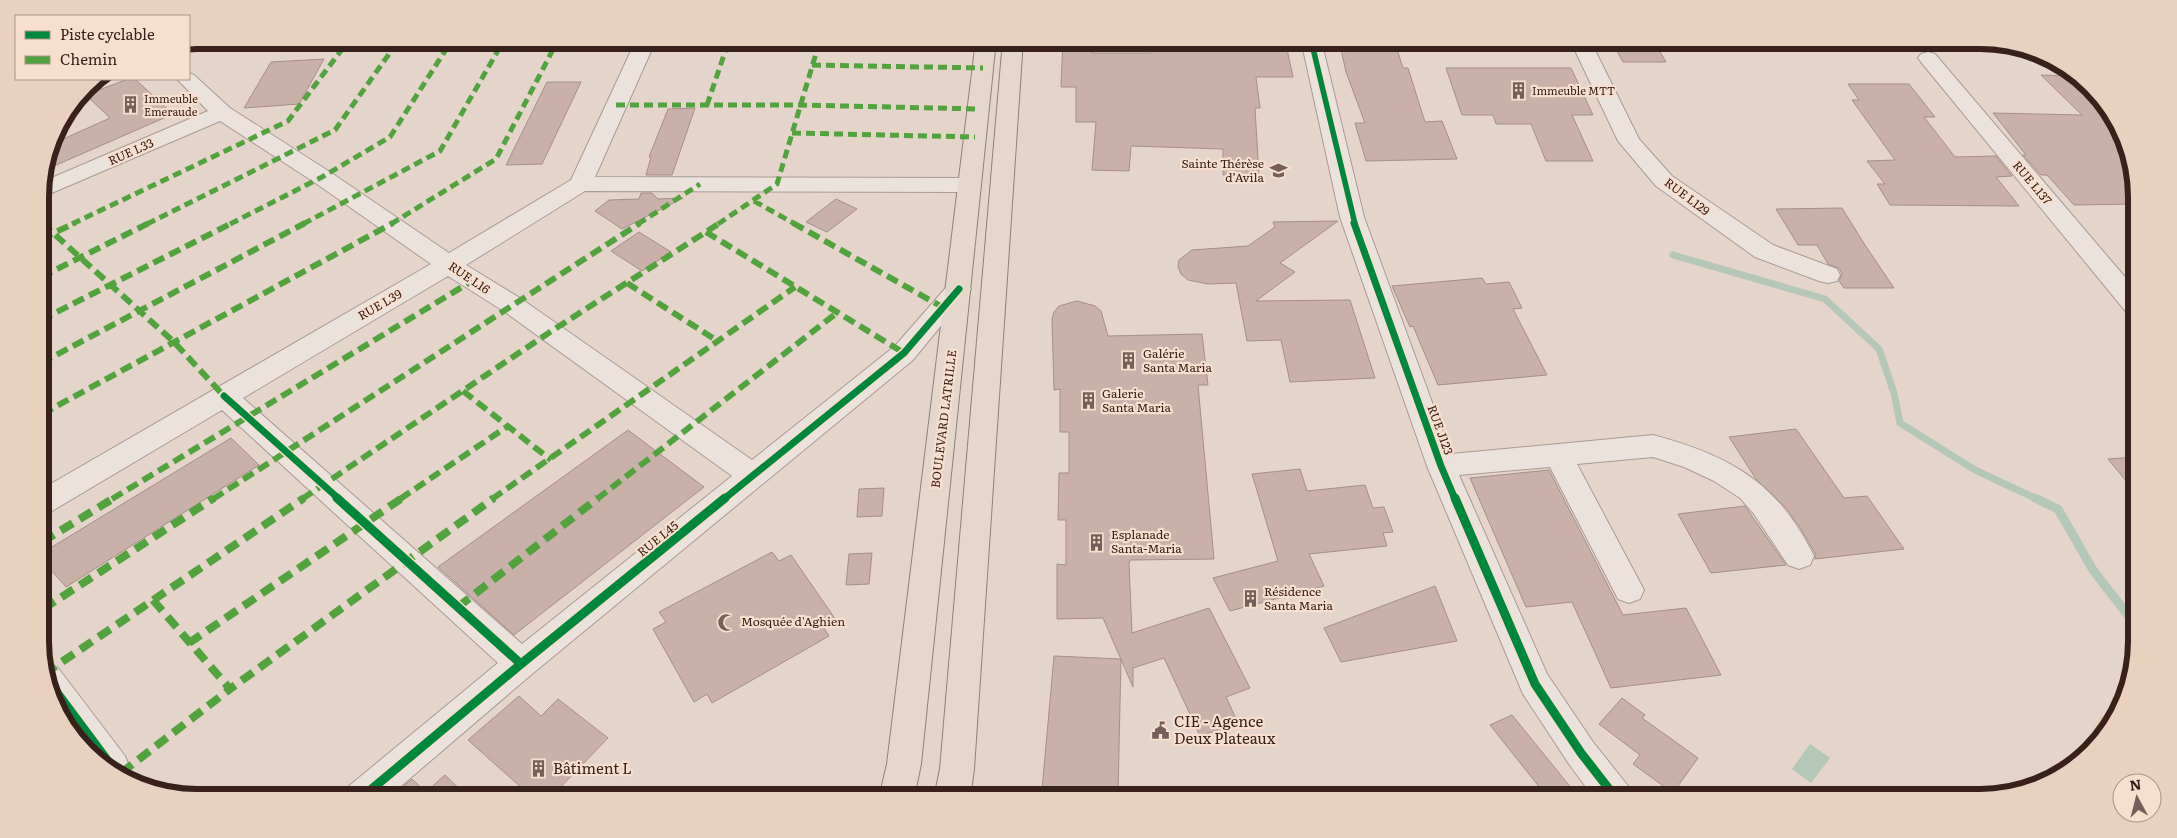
<svg xmlns="http://www.w3.org/2000/svg" width="2177" height="838" viewBox="0 0 2177 838" font-family="Literata,serif">
<style>
.green{fill:#d9cbaa}
.water{fill:#b5c7b6}
.lines{fill:none;stroke-linecap:round;stroke-linejoin:round}
.stream-far1{stroke:#b5c7b6;stroke-width:7}
.stream{stroke:#b5c7b6;stroke-width:9}
.building{fill:#c9b1aa;stroke:#a58f89}
.minor-casing{stroke:#aa9a93;stroke-width:2}
.major-casing{stroke:#8f807a;stroke-width:2}
.minor{fill:#ece2dc;fill-rule:evenodd}
.major{fill:#e5d7cc;fill-rule:evenodd}
.quiet-far2{stroke:#53a240;stroke-width:5;stroke-dasharray:9 5;stroke-linecap:butt}
.quiet-far1{stroke:#53a240;stroke-width:6;stroke-dasharray:12 6;stroke-linecap:butt}
.quiet{stroke:#53a240;stroke-width:8;stroke-dasharray:14 8;stroke-linecap:butt}
.cycleway-far2-casing{stroke:#f8dfcd;stroke-width:8}
.cycleway-far1-casing{stroke:#f8dfcd;stroke-width:10}
.cycleway-casing{stroke:#f8dfcd;stroke-width:12}
.cycleway-far2{stroke:#00873e;stroke-width:5.5}
.cycleway-far1{stroke:#00873e;stroke-width:7}
.cycleway{stroke:#00873e;stroke-width:9}
.labels{text-anchor:middle;stroke-width:4.5;stroke-linejoin:round;paint-order:stroke}
.far-poi-label{font-size:11px;fill:#38201b;stroke:#f8dfcd;text-anchor:start}
.street-label{font-size:12px;fill:#38201b;stroke:#f8dfcd}
.poi-label{font-size:12px;fill:#38201b;stroke:#f8dfcd;text-anchor:start}
.near-poi-label{font-size:15px;fill:#38201b;stroke:#f8dfcd;text-anchor:start}
.rim{fill:none;stroke:#38201b;stroke-width:6}
</style>
<rect width="100%" height="100%" fill="#e5d4c9"/>
<!-- green -->
<path class="green" d="M2102 715 2112 726 2110 729 2073 767Z"/>
<!-- water -->
<path class="water" d="M1810 744 1830 758 1811 783 1792 769Z"/>
<g class="lines">
<!-- stream-far1 -->
<path class="stream-far1" d="M1673 255 1825 299 1879 349 1894 393 1900 423 1975 470 2037 499"/>
<!-- stream -->
<path class="stream" d="M2035 498 2058 509 2093 570 2137 627"/>
</g>
<!-- building -->
<path class="building" d="M1063 40H1092V53H1152V44H1249L1248 40H1285L1293 77H1256L1260 108H1255L1259 176 1223 175V149L1131 146 1129 171 1092 170 1096 122H1076V87H1061Z
M1339 40H1394L1403 68H1408L1425 122 1442 121 1457 159 1366 161 1355 123H1365L1346 72Z
M1611 40H1653L1666 62H1623Z
M324 59 299 104 244 108 271 62Z
M1446 68H1571L1593 115H1572L1593 161H1546L1531 124H1496L1493 115H1462Z
M2041 75 2072 76 2098 94 2125 137 2136 176V204L2074 205 2047 175H2041L2023 155H2026L1993 113 2082 115Z
M128 79H135L173 114 45 170 52 144 110 118 86 95Z
M547 82H581L542 164 506 165Z
M1848 84H1909L1935 117H1924L1955 157 1996 156 2012 176 1996 177 2019 206 1890 205 1877 184H1885L1867 161 1895 160 1852 100H1859Z
M695 108 672 175H646L651 157H649L668 109Z
M641 193H652L658 199 683 198 622 229 595 211 609 200 639 199Z
M836 199 857 209 827 232 806 222Z
M1842 208 1865 245 1894 288H1844L1839 281 1842 274 1839 268 1828 264 1817 245H1798L1776 209Z
M1338 221 1280 263 1295 272 1256 301 1350 300 1375 378 1290 382 1281 340 1247 341 1236 283 1208 284 1188 280 1181 274 1178 267 1179 260 1192 250 1248 246 1275 227 1273 222Z
M639 232 671 252 642 271 611 251Z
M1482 278 1486 284 1509 282 1522 308 1513 309 1547 375 1438 385 1413 326 1410 327 1392 286Z
M1077 301 1095 306 1101 311 1108 336 1202 334 1208 385H1198L1214 559 1130 560 1129 564 1132 633 1209 608 1250 688 1226 697 1238 723 1200 736 1164 658 1133 668V687L1103 618 1057 619V564L1066 565V520H1058L1059 473H1069V432H1060V389L1054 390 1052 319 1054 312 1059 306Z
M1796 429 1844 498 1867 496 1904 549 1815 559 1816 555 1801 529 1786 508 1756 479 1729 437Z
M628 430 704 487 514 635 438 567Z
M231 438 259 465 66 587 42 560V553Z
M2136 457V468L2137 494 2108 459Z
M1300 469 1307 491 1365 485 1373 508 1384 507 1393 532 1383 533 1387 546 1309 554 1324 586 1230 611 1213 578 1278 561 1252 474Z
M1549 470 1623 615 1686 608 1721 675 1611 688 1572 602 1526 607 1470 478Z
M884 488 882 516 857 517 859 489Z
M1745 506 1786 565 1711 573 1678 514Z
M772 552 779 561 791 555 836 620 824 628 829 636 712 703 707 694 694 702 653 629 666 622 659 612Z
M872 553 869 584 846 585 849 554Z
M1435 586 1457 641 1341 662 1324 628Z
M1054 656 1121 659 1118 794 1042 790Z
M519 696 541 716 558 699 608 738 550 798H533L468 740Z
M1622 698 1645 715 1642 718 1698 758 1673 793 1633 764 1640 755 1599 724Z
M1512 715 1572 789 1557 798H1548L1490 725Z
M445 775 469 798H390L412 779 426 792Z"/>
<g class="lines">
<defs>
<path id="minor" d="M636 40H656L595 177 970 178 978 180 981 185 978 190 970 192 585 191 466 265 523 300 752 460 895 346 950 283 959 280 968 283 971 289 913 360 532 674 387 798H343L349 786 498 663 222 410 52 511 42 515V489L431 264 314 182 220 121 40 198 42 182 208 111 177 79H189V73L194 75 230 108 330 172 449 253 571 180ZM448 276 505 312 732 476 522 644 243 398Z
M1301 40H1321L1364 217 1451 454 1653 435C1731 456 1777 482 1814 556L1810 565 1799 569 1788 565 1754 514 1740 498 1714 481 1684 467 1653 457 1577 464 1644 590 1640 599 1629 603 1618 599 1550 467 1459 475 1547 674 1593 742 1628 786 1633 798H1594L1569 764 1523 694 1427 466 1340 217Z
M1570 40H1590L1639 139 1672 176 1773 245 1837 269 1840 275 1837 281 1828 283 1819 281 1755 257 1656 186 1618 141Z
M1928 52 1935 54 2136 290V316L2127 313 1921 62 1918 58 1921 54Z
M46 663 58 668 125 756 130 768 127 776 79 745 43 671V665Z"/>
<path id="major" d="M976 40H996L921 764 914 798H879L887 764Z
M1003 40H1023L974 769 970 798H934L940 769Z"/>
</defs>
<!-- minor casing -->
<use href="#minor" class="minor-casing"/>
<!-- major casing -->
<use href="#major" class="major-casing"/>
<!-- minor -->
<use href="#minor" class="minor"/>
<!-- major -->
<use href="#major" class="major"/>
<!-- quiet-far2 -->
<path class="quiet-far2" d="M812 65 983 68
M616 105H799L978 109
M707 105 729 40
M792 133 975 137
M754 201 795 224
M41 222 43 224
M72 224 288 121 349 40
M147 224 335 130 399 40
M230 224 322 177 390 137 452 40
M303 224 440 151 504 40
M391 224 496 159 558 40
M638 224 700 184
M718 224 777 184 820 40"/>
<!-- quiet-far1 -->
<path class="quiet-far1" d="M42 223 174 342 224 396
M793 223 944 308
M706 232 904 353
M41 239 75 223
M41 277 149 223
M627 283 719 342
M41 320 232 223
M41 363 305 223
M463 391 551 460
M42 414 393 223
M112 499 472 281
M213 499 640 223
M302 499 550 332 720 223
M400 499 508 426
M492 499 795 287
M597 499 838 312"/>
<!-- quiet -->
<path class="quiet" d="M42 542 114 498
M153 600 230 689 494 498
M458 607 598 498
M43 609 214 498
M189 643 402 498
M44 674 304 498
M121 773 230 689"/>
<defs>
<path id="cycleway-far2" d="M1311 40 1355 224"/>
<path id="cycleway-far1" d="M1354 223 1441 466 1455 499
M224 396 339 499
M724 499 904 353 959 289"/>
<path id="cycleway" d="M337 498 521 664
M1455 498 1535 684 1581 753 1616 798
M46 678 113 768
M361 798 521 664 725 498"/>
</defs>
<!-- cycleway-far2 casing -->
<use href="#cycleway-far2" class="cycleway-far2-casing"/>
<!-- cycleway-far1 casing -->
<use href="#cycleway-far1" class="cycleway-far1-casing"/>
<!-- cycleway casing -->
<use href="#cycleway" class="cycleway-casing"/>
<!-- cycleway-far2 -->
<use href="#cycleway-far2" class="cycleway-far2"/>
<!-- cycleway-far1 -->
<use href="#cycleway-far1" class="cycleway-far1"/>
<!-- cycleway -->
<use href="#cycleway" class="cycleway"/>
</g>
<!-- icons -->
<defs>
<symbol id="building-bare" viewBox="-9 -9 18 18"><path d="M-4-6H4V6H1V3H-1V6H-4ZM-2.5-4.3h1.7v1.8h-1.7ZM.8-4.3h1.7v1.8H.8ZM-2.5-1h1.7V.8h-1.7ZM.8-1h1.7V.8H.8Z" fill="#755f58" stroke="#f8dfcd" stroke-width="2.5" paint-order="stroke"/></symbol>
<symbol id="school-bare" viewBox="-9 -9 18 18"><path d="M0-5L7-2L0 1L-7-2ZM-4 1L0 2.5L4 1V4Q0 6-4 4Z" fill="#755f58" stroke="#f8dfcd" stroke-width="2.5" paint-order="stroke"/></symbol>
<symbol id="mosque-bare" viewBox="-9 -9 18 18"><path d="M3.5-4.9A6 6 0 1 0 3.5 4.9A5 5 0 1 1 3.5-4.9Z" fill="#755f58" stroke="#f8dfcd" stroke-width="2.5" paint-order="stroke"/></symbol>
<symbol id="civic-bare" viewBox="-9 -9 18 18"><path d="M-.6-6.5H3V-4.5H.6V-3L4-1V1h2V6H-6V1h2V-1L-.6-3ZM-1.2 2.5V6h2.4V2.5Z" fill="#755f58" stroke="#f8dfcd" stroke-width="2.5" paint-order="stroke"/></symbol>
</defs>
<g fill-rule="evenodd">
<use href="#building-bare" x="1506" y="78" width="25" height="25"/>
<use href="#building-bare" x="118" y="92" width="25" height="25"/>
<use href="#school-bare" x="1266" y="158" width="25" height="25"/>
<use href="#building-bare" x="1116" y="348" width="25" height="25"/>
<use href="#building-bare" x="1076" y="388" width="25" height="25"/>
<use href="#building-bare" x="1084" y="530" width="25" height="25"/>
<use href="#building-bare" x="1238" y="586" width="25" height="25"/>
<use href="#mosque-bare" x="714" y="610" width="25" height="25"/>
<use href="#civic-bare" x="1148" y="718" width="25" height="25"/>
<use href="#building-bare" x="526" y="756" width="25" height="25"/>
</g>
<g class="labels">
<!-- far-poi labels -->
<g class="far-poi-label">
<text x="1532" y="95">Immeuble MTT</text>
<text x="144" y="103">Immeuble<tspan x="144" dy="13">Emeraude</tspan></text>
</g>
<!-- street labels -->
<g class="street-label">
<text transform="translate(131 152) rotate(-24)" y="4">RUE L33</text>
<text transform="translate(2032 183) rotate(50)" y="4">RUE L137</text>
<text transform="translate(1687 197) rotate(37)" y="4">RUE L129</text>
<text transform="translate(469 278) rotate(34)" y="4">RUE L16</text>
<text transform="translate(380 305) rotate(-30)" y="4">RUE L39</text>
<text transform="translate(944 419) rotate(-83)" y="4">BOULEVARD LATRILLE</text>
<text transform="translate(1440 430) rotate(70)" y="4">RUE J123</text>
<text transform="translate(658 539) rotate(-39)" y="4">RUE L45</text>
</g>
<!-- poi labels -->
<g class="poi-label">
<text x="1264" y="168" text-anchor="end">Sainte Thérèse<tspan x="1264" dy="14">d’Avila</tspan></text>
<text x="1143" y="358">Galérie<tspan x="1143" dy="14">Santa Maria</tspan></text>
<text x="1102" y="398">Galerie<tspan x="1102" dy="14">Santa Maria</tspan></text>
<text x="1111" y="539">Esplanade<tspan x="1111" dy="14">Santa-Maria</tspan></text>
<text x="1264" y="596">Résidence<tspan x="1264" dy="14">Santa Maria</tspan></text>
<text x="741" y="626">Mosquée d'Aghien</text>
</g>
<!-- near-poi labels -->
<g class="near-poi-label">
<text x="1174" y="727">CIE - Agence<tspan x="1174" dy="17">Deux Plateaux</tspan></text>
<text x="553" y="774">Bâtiment L</text>
</g>
</g>
<!-- crop -->
<path d="M0 0H2177V838H0ZM197 49H1980A148 148 0 0 1 2128 197V641A148 148 0 0 1 1980 789H197A148 148 0 0 1 49 641V197A148 148 0 0 1 197 49Z" fill="#e9d0bf" fill-rule="evenodd"/>
<path class="rim" d="M197 49H1980A148 148 0 0 1 2128 197V641A148 148 0 0 1 1980 789H197A148 148 0 0 1 49 641V197A148 148 0 0 1 197 49Z"/>
<!-- legend -->
<rect x="15" y="15" width="175" height="65" fill="#f8dfcd" stroke="#ab9386"/>
<rect x="25" y="31" width="25" height="8" fill="#00873e" stroke="#ab9386"/>
<text x="60" y="40" font-size="15" fill="#38201b">Piste cyclable</text>
<rect x="25" y="56" width="25" height="8" fill="#53a240" stroke="#ab9386"/>
<text x="60" y="65" font-size="15" fill="#38201b">Chemin</text>
<!-- north arrow -->
<g transform="translate(2137 798) rotate(353)"><circle r="24" fill="#f8dfcd" stroke="#ab9386"/>
<path d="M0-4L9 19L0 12L-9 19Z" fill="#755f58"/>
<text y="-8" font-size="14" font-weight="bold" text-anchor="middle" fill="#38201b">N</text>
</g>
</svg>
